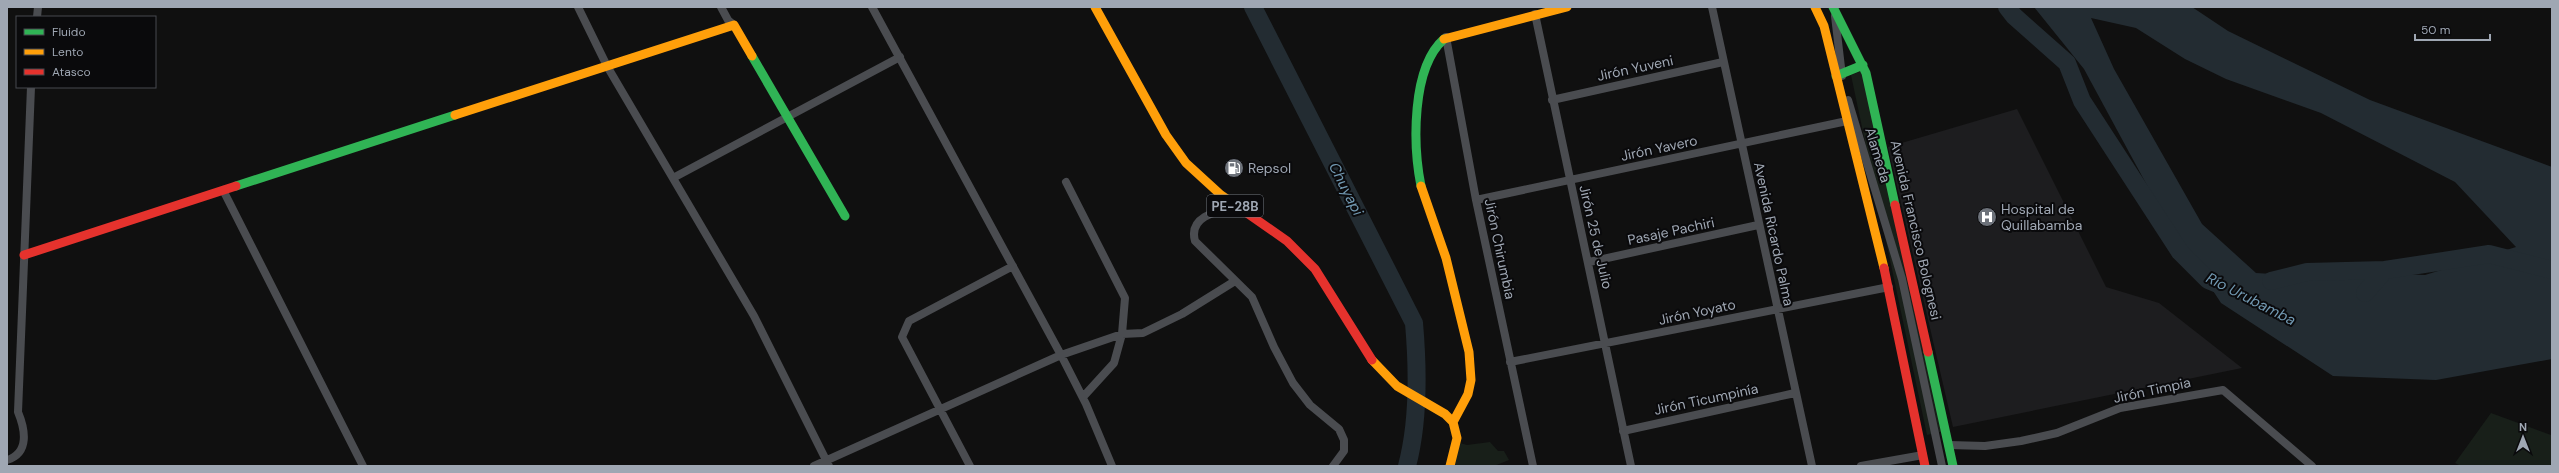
<svg xmlns="http://www.w3.org/2000/svg" width="2559" height="473" viewBox="0 0 2559 473" font-family="'DM Sans',sans-serif">
<style>
.built{fill:#1d1d1f}
.green{fill:#181f19}
.water{fill:#232c32;fill-rule:evenodd}
.lines{fill:none;stroke-linecap:round;stroke-linejoin:round}
.river{stroke:#232c32;stroke-width:18}
.street{stroke:#4a4c50;stroke-width:8}
.fast{stroke:#30b455;stroke-width:9}
.slow{stroke:#ff9f0a;stroke-width:9}
.jam{stroke:#e5322d;stroke-width:9}
.labels{text-anchor:middle;stroke-width:4;stroke-linejoin:round;paint-order:stroke}
.shield{fill:#0a0a0c;stroke:#727881;stroke-width:1}
.shield-label{font-size:13px;font-weight:bold;fill:#9fa7b3}
.street-label{font-size:14px;fill:#9fa7b3;stroke:#0a0a0c}
.poi-label{font-size:14px;fill:#9fa7b3;stroke:#0a0a0c;text-anchor:start}
.water-label{font-size:15px;font-style:italic;fill:#7299b2;stroke:#0a0a0c}
</style>
<rect width="100%" height="100%" fill="#101010"/>
<!-- built -->
<path class="built" d="M2017 109 2106 287 2159 303 2242 368 1953 427 1888 147Z"/>
<!-- green -->
<path class="green" d="M1865 70 1944 431 1927 435 1851 75Z
M2491 413 2551 435 2552 466H2461L2455 463Z
M1456 442 1467 445 1490 442 1498 451H1504L1509 460 1494 466H1445Z"/>
<!-- water -->
<path class="water" d="M2034 7H2192L2228 31 2370 100 2552 167V359L2436 380 2333 376 2221 303 2162 213 2084 69ZM2091 18 2136 28 2185 59 2226 79 2321 113 2455 182 2516 247 2425 275 2397 274 2339 278 2256 273 2202 224 2114 69Z"/>
<g class="lines">
<!-- river -->
<path class="river" d="M1253 7 1414 323C1418 369 1419 421 1407 466
M2007 7 2014 16 2067 63 2082 101 2180 252 2208 280 2220 285
M2271 281 2307 272 2385 270
M2365 293 2385 270 2489 254 2552 270"/>
<!-- street -->
<path class="street" d="M578 7 607 66 754 316 829 466
M721 7 728 20 734 25
M872 7 1061 355 1086 404 1112 466
M1712 7 1812 466
M1535 14 1631 466
M1835 16 1842 76
M37 17 38 7
M1446 37 1476 200 1533 466
M1552 100 1723 62
M1848 100 1902 279 1942 466
M673 178 900 57
M1066 182 1125 298 1122 334 1114 363 1083 397
M223 190 363 466
M1476 200 1847 121
M1236 207C1218 211 1188 216 1195 241L1252 297 1274 347 1293 383 1310 405 1339 429 1344 440V451L1333 466
M1589 262 1758 225
M1510 362 1889 287
M1623 431 1795 393
M1949 445 1985 446 2021 441 2057 433 2120 408 2223 390 2312 466
M7 460C30 453 25 429 18 412L31 87
M814 466 1061 355 1122 334 1143 333 1182 314 1235 281
M970 466 902 337 909 321 1013 266
M1861 466 1923 455"/>
<!-- fast -->
<path class="fast" d="M1833 7 1866 73 1895 205
M752 56 845 216
M1836 76 1863 65
M236 186 455 115
M1421 186C1413 146 1411 68 1444 39
M1928 352 1953 466"/>
<!-- slow -->
<path class="slow" d="M1095 7 1166 135 1186 163 1221 195 1237 206
M1815 7 1824 26 1884 268
M1444 39 1567 7
M455 115 734 25 752 56
M1421 186 1446 258 1469 352 1471 380 1468 394 1453 422
M1372 360 1397 386 1445 414 1453 422 1457 438 1450 466"/>
<!-- jam -->
<path class="jam" d="M1895 205 1928 352
M1237 206 1287 241 1315 269 1372 360
M24 255 236 186
M1884 268 1925 466"/>
</g>
<!-- icons -->
<defs>
<symbol id="fuel-disc" viewBox="-11 -11 22 22"><circle r="9.5" fill="#6d727a" stroke="#0a0a0c"/><path d="M-5.5-6h7V0h2V4h1.3V-2.5L3-4.5l.8-.8L6-3V5H2.5V1h-1V6h-7ZM-4.2-4.7v3.2H.2V-4.7Z" fill="#fff"/></symbol>
<symbol id="hospital-disc" viewBox="-11 -11 22 22"><circle r="9.5" fill="#6d727a" stroke="#0a0a0c"/><path d="M-5-5h3v3.5h4V-5h3V5h-3V1.5h-4V5h-3Z" fill="#fff"/></symbol>
</defs>
<g fill-rule="evenodd">
<use href="#fuel-disc" x="1223" y="157" width="22" height="22"/>
<use href="#hospital-disc" x="1976" y="206" width="22" height="22"/>
</g>
<g class="labels">
<!-- shield labels -->
<rect class="shield" x="1207" y="195" width="56" height="22" rx="3"/>
<g class="shield-label">
<text x="1235" y="211">PE-28B</text>
</g>
<!-- street labels -->
<g class="street-label">
<text transform="translate(1635 68) rotate(-12)" y="5">Jirón Yuveni</text>
<text transform="translate(1659 148) rotate(-12)" y="5">Jirón Yavero</text>
<text transform="translate(1878 155) rotate(73)" y="5">Alameda</text>
<text transform="translate(1916 230) rotate(77)" y="5">Avenida Francisco Bolognesi</text>
<text transform="translate(1671 231) rotate(-12)" y="5">Pasaje Pachiri</text>
<text transform="translate(1774 234) rotate(78)" y="5">Avenida Ricardo Palma</text>
<text transform="translate(1596 237) rotate(77)" y="5">Jirón 25 de Julio</text>
<text transform="translate(1500 249) rotate(78)" y="5">Jirón Chirumbia</text>
<text transform="translate(1697 312) rotate(-12)" y="5">Jirón Yoyato</text>
<text transform="translate(2152 390) rotate(-12)" y="5">Jirón Timpia</text>
<text transform="translate(1706 399) rotate(-12)" y="5">Jirón Ticumpinía</text>
</g>
<!-- poi labels -->
<g class="poi-label">
<text x="1248" y="173">Repsol</text>
<text x="2001" y="214">Hospital de<tspan x="2001" dy="16">Quillabamba</tspan></text>
</g>
<!-- water labels -->
<g class="water-label">
<text transform="translate(1346 189) rotate(63)" y="5">Chuyapi</text>
<text transform="translate(2251 299) rotate(27)" y="5">Río Urubamba</text>
</g>
</g>
<!-- border -->
<rect width="2559" height="473" fill="none" stroke="#9fa7b3" stroke-width="16"/>
<!-- legend -->
<rect x="16" y="16" width="140" height="72" fill="#0a0a0c" stroke="#46494f"/>
<rect x="24" y="29" width="20" height="6" fill="#30b455" stroke="#46494f"/>
<text x="52" y="36" font-size="12" fill="#9fa7b3">Fluido</text>
<rect x="24" y="49" width="20" height="6" fill="#ff9f0a" stroke="#46494f"/>
<text x="52" y="56" font-size="12" fill="#9fa7b3">Lento</text>
<rect x="24" y="69" width="20" height="6" fill="#e5322d" stroke="#46494f"/>
<text x="52" y="76" font-size="12" fill="#9fa7b3">Atasco</text>
<!-- north arrow -->
<g transform="translate(2523 437)" stroke="#0a0a0c" stroke-width="3" paint-order="stroke">
<path d="M0-3L7 15L0 10L-7 15Z" fill="#9fa7b3"/>
<text y="-6" font-size="11" font-weight="bold" text-anchor="middle" fill="#9fa7b3">N</text>
</g>
<!-- scale -->
<path d="M2415 34v6h75v-6" fill="none" stroke="#9fa7b3" stroke-width="2"/>
<text x="2421" y="34" font-size="12" fill="#9fa7b3" stroke="#0a0a0c" stroke-width="3" paint-order="stroke">50 m</text>
</svg>
